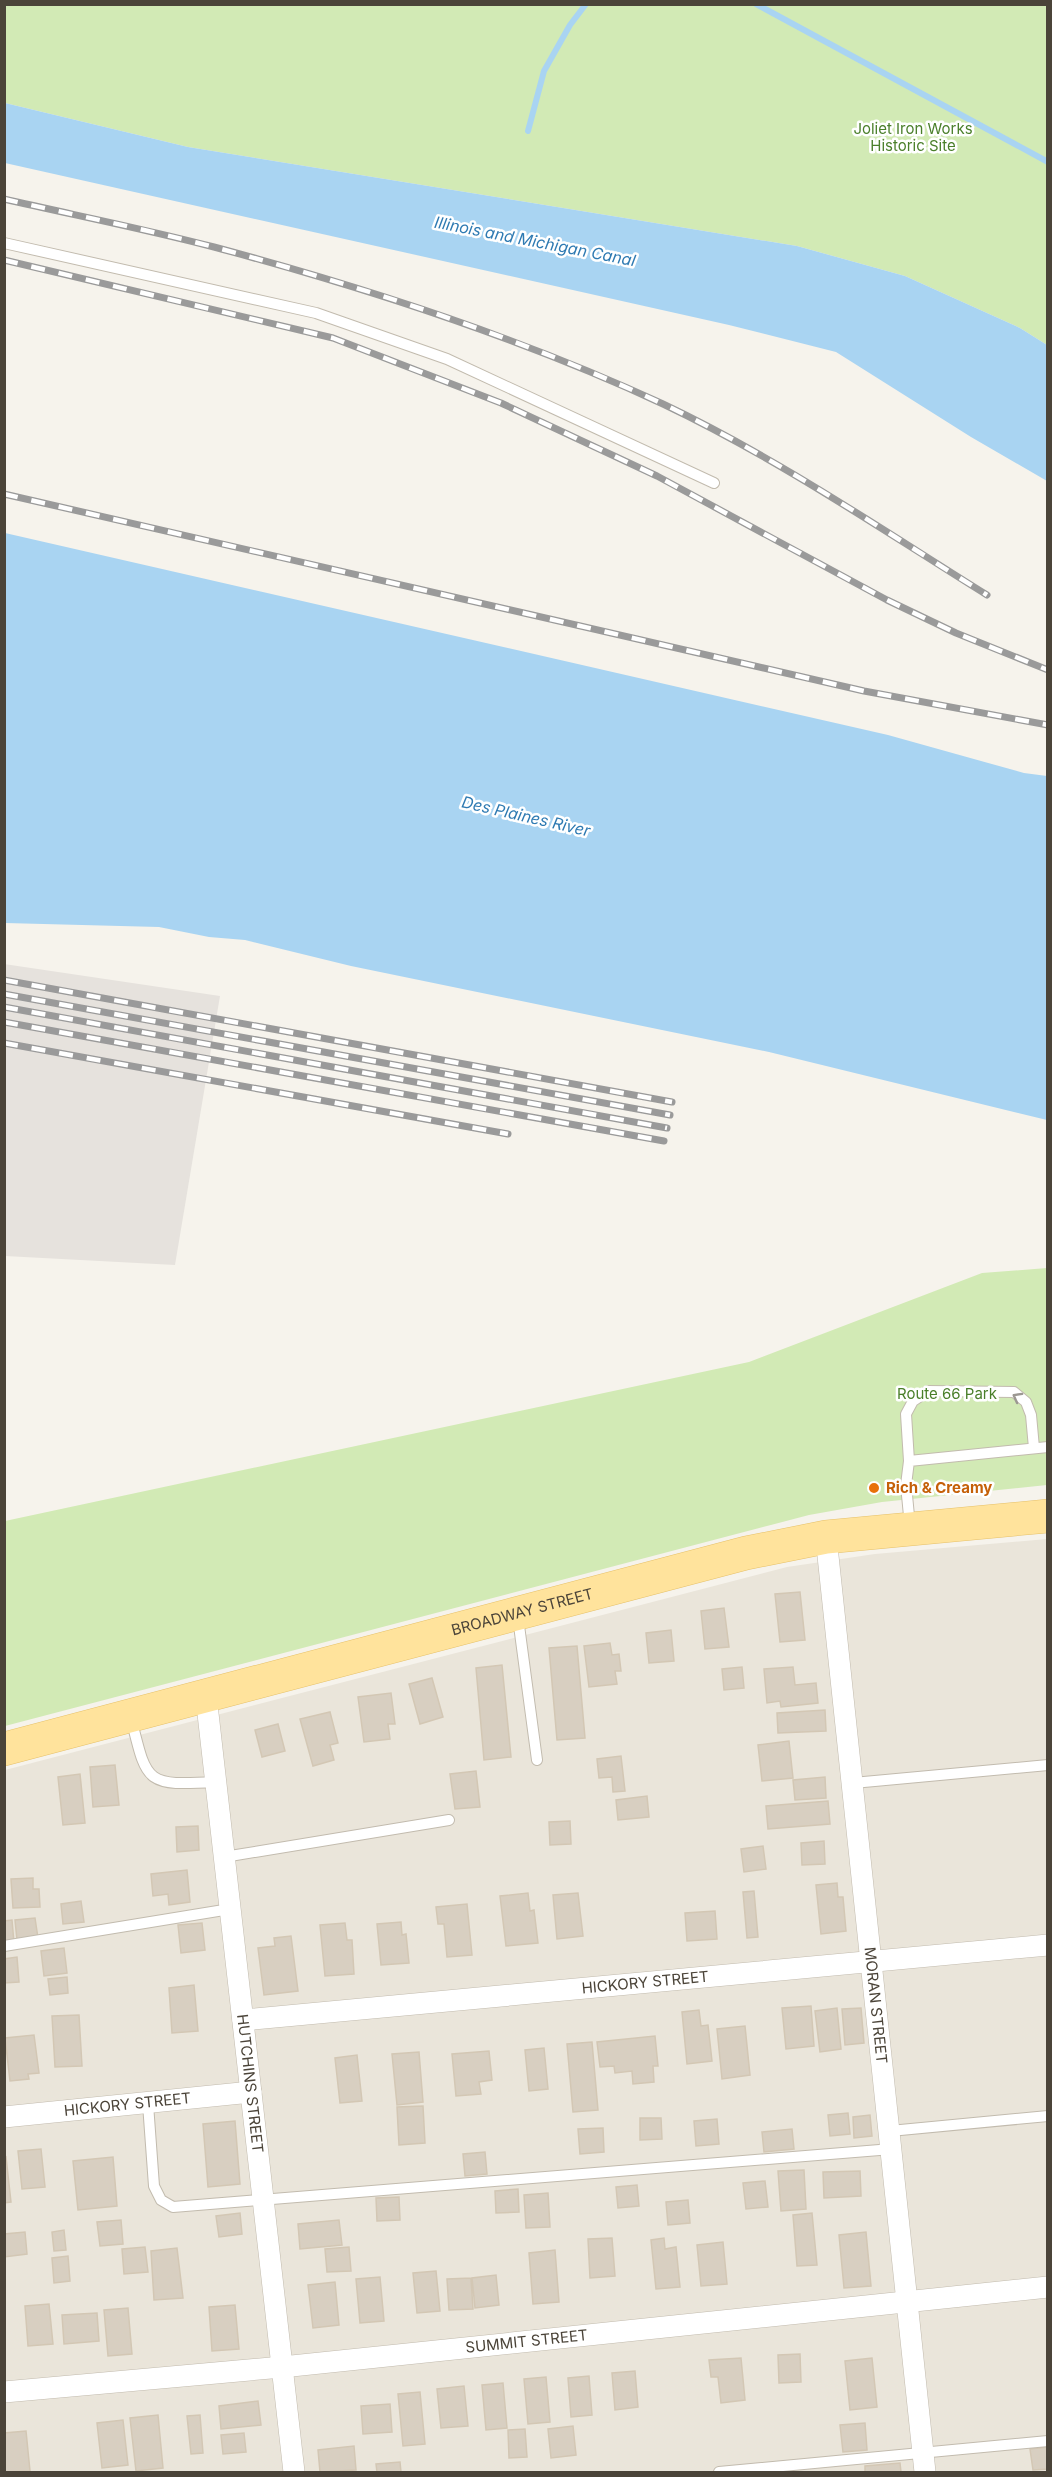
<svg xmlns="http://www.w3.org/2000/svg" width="1052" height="2477" viewBox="0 0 1052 2477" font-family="Inter,sans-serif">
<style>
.residential{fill:#eae5da}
.industrial{fill:#e6e2dd}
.green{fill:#d2eab5}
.water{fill:#a9d4f2}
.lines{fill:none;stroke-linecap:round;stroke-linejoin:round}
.stream{stroke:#a9d4f2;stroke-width:6}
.building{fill:#d8cfc1;stroke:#d3c7b4;stroke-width:1.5}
.lane-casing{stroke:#c2bbae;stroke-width:12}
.street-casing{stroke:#c2bbae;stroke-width:22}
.primary-casing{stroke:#e6c16a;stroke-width:34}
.lane{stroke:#fff;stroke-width:10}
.street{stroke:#fff;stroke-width:21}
.primary{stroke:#ffe39c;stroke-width:33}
.rail-casing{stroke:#9a9a9a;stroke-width:7}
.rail{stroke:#fff;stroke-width:4.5;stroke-dasharray:14;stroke-linecap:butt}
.oneway{stroke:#9c9892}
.food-dot{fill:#e8710a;stroke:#fff;stroke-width:2}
.labels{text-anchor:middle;stroke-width:5;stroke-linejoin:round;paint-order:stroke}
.park-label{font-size:15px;fill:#4a7f2a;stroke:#fff}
.food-label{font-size:15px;font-weight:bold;fill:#c56008;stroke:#fff;text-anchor:start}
.street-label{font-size:15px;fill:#4b4439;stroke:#fff}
.water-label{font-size:16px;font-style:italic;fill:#2e7ab2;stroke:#fff}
</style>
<rect width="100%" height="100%" fill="#f6f3ec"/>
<!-- residential -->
<path class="residential" d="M1047 1539V2472H5V1770L787 1567 875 1554Z"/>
<!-- industrial -->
<path class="industrial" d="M4 964 220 996 175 1265 5 1256Z"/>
<!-- green -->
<path class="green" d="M5 5H1047V345L1020 328 905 276 797 246 188 147 5 103Z
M1047 1268V1485L882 1502 809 1515 5 1726V1521L749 1362 982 1273Z"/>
<!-- water -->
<path class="water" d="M5 103 188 147 797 246 905 276 1020 328 1047 345V481L971 437 836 352 729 325 5 163Z
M5 533 888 735 1024 773 1047 776V1120L769 1052 351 966 245 940 209 937 159 927 5 923Z"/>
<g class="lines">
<!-- stream -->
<path class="stream" d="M756 4 1048 162
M528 131 544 71 570 25 586 4"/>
</g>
<!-- building -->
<path class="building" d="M800 1592 805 1640 780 1642 775 1594Z
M724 1608 729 1647 705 1649 701 1611Z
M671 1630 674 1661 649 1663 646 1633Z
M610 1643 612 1655 619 1654 621 1671H615L617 1684 589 1687 584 1646Z
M577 1646 585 1738 557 1740 549 1648Z
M502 1665 511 1757 484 1760 476 1668Z
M742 1667 744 1688 724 1690 722 1669Z
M793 1667 795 1685 816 1683 818 1703 781 1707 780 1701 767 1703 764 1669Z
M432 1678 443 1717 420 1724 409 1684Z
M391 1693 395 1724H388L390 1739 364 1742 358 1697Z
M825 1710 826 1731 778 1733 777 1713Z
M330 1712 338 1743 330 1745 334 1760 313 1766 300 1719Z
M278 1724 285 1751 262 1757 255 1730Z
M789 1741 793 1778 762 1781 758 1745Z
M621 1756 625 1791 613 1792 612 1777 599 1778 597 1759Z
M115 1765 119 1805 93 1807 90 1767Z
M476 1771 480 1807 455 1809 450 1774Z
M80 1774 85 1823 63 1825 58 1777Z
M825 1777 826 1798 795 1800 793 1780Z
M647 1796 649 1817 618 1820 616 1800Z
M828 1801 830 1824 768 1829 766 1806Z
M570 1821 571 1844 550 1845 549 1822Z
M198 1826 199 1850 177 1852 176 1827Z
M824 1841 825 1864 802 1865 801 1843Z
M763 1846 766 1869 744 1872 741 1849Z
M187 1870 190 1902 169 1905 168 1894 153 1896 151 1874Z
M33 1878V1889H39L40 1907 13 1908 11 1879Z
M837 1883 838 1897H843L846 1931 821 1934 816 1885Z
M754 1891 758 1937 747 1938 743 1892Z
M528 1893 530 1911 534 1910 538 1943 506 1946 500 1896Z
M578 1893 583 1936 557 1939 553 1895Z
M81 1901 84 1922 63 1924 61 1904Z
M467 1904 472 1955 447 1957 444 1924H438L436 1907Z
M715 1911 717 1939 687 1941 685 1913Z
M35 1918 38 1938 17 1940 15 1920Z
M12 1920 14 1943 4 1944V1921Z
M401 1922 402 1935 406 1934 409 1963 381 1965 377 1924Z
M202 1923 205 1950 181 1953 178 1925Z
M345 1923 347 1940H352L354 1974 325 1976 320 1925Z
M291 1936 298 1991 264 1995 258 1948 275 1946 274 1938Z
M64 1948 67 1973 44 1976 41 1951Z
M17 1957 19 1982 4 1983V1959Z
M67 1977 68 1993 50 1995 48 1979Z
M194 1985 198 2031 172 2033 169 1988Z
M811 2006 814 2046 786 2049 782 2008Z
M837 2008 841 2049 820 2052 815 2011Z
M861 2008 864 2043 845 2045 842 2009Z
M699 2010 701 2026 708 2025 712 2061 687 2064 682 2012Z
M79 2015 82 2066 55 2067 52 2016Z
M745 2026 750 2075 722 2079 717 2029Z
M34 2035 39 2073 28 2074 29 2079 10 2081 5 2038Z
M655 2036 658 2066H653L654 2082 633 2084 632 2071 615 2073 614 2066 600 2067 597 2042Z
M592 2042 598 2110 573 2112 567 2044Z
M544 2048 548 2089 529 2091 525 2050Z
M489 2051 492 2080 479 2082 481 2094 456 2096 452 2054Z
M419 2052 423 2102 397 2105 392 2054Z
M357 2055 362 2101 340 2103 335 2058Z
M423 2106 425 2143 399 2145 397 2107Z
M848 2113 850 2134 830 2136 828 2115Z
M870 2115 872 2136 854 2138 853 2117Z
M640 2118H661L662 2139 640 2140Z
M717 2119 719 2144 696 2146 694 2121Z
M235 2121 240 2184 208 2187 203 2124Z
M603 2128 604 2152 580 2154 578 2129Z
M792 2129 794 2149 764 2152 762 2132Z
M41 2149 45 2187 22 2189 18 2151Z
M485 2152 487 2174 465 2176 463 2154Z
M6 2157 11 2202 4 2203V2158Z
M113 2157 117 2206 78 2210 73 2161Z
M804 2170 806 2209 781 2211 778 2171Z
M860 2171 861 2196 824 2198 823 2172Z
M765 2181 768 2207 746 2209 743 2183Z
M637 2185 639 2206 618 2208 616 2187Z
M518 2189 519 2212 496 2213 495 2191Z
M548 2193 550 2227 526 2228 524 2195Z
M399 2197 400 2220 377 2221 376 2198Z
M688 2200 690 2223 668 2225 666 2202Z
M240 2213 242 2234 219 2237 216 2216Z
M812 2213 817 2265 797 2266 793 2215Z
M121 2220 123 2244 100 2246 97 2222Z
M339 2220 342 2245 300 2249 298 2224Z
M64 2230 66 2250 54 2251 52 2232Z
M25 2232 27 2254 4 2257V2234Z
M866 2232 871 2286 844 2288 839 2235Z
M612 2238 615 2276 590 2278 588 2239Z
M664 2238 665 2249 676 2247 680 2287 656 2289 651 2240Z
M723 2242 727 2284 701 2286 697 2245Z
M145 2247 148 2272 124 2274 122 2249Z
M349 2247 351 2271 327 2272 325 2249Z
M177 2248 183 2298 154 2300 151 2251Z
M555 2250 559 2302 533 2304 529 2253Z
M68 2256 70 2281 54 2283 52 2258Z
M436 2271 440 2311 417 2313 413 2273Z
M496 2275 499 2305 475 2308 472 2278Z
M380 2277 384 2321 360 2323 356 2279Z
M471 2278 473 2309 449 2310 447 2279Z
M335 2282 339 2325 313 2328 308 2285Z
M49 2304 53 2344 28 2346 25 2306Z
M235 2305 239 2349 212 2351 209 2307Z
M128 2308 132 2354 108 2356 104 2310Z
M97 2313 99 2341 64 2344 62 2315Z
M800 2354 801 2382 779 2383 778 2355Z
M741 2358 745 2400 721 2403 718 2377H711L709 2360Z
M872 2358 877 2407 850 2410 845 2361Z
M635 2371 638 2407 615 2410 612 2373Z
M589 2376 592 2415 571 2417 568 2378Z
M546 2377 550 2422 528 2424 524 2379Z
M503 2383 507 2428 486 2430 482 2385Z
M464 2386 468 2426 441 2428 437 2389Z
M420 2392 425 2444 403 2446 398 2394Z
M258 2401 261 2425 221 2429 219 2406Z
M390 2404 392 2432 363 2434 361 2406Z
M158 2415 163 2468 136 2471 130 2418Z
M200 2415 203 2453 191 2454 187 2416Z
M123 2420 128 2465 102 2468 97 2423Z
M865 2423 867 2450 843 2452 840 2425Z
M573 2426 576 2455 551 2458 548 2429Z
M525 2429 527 2457 509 2458 508 2430Z
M26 2431 30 2471 5 2472 4 2433Z
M244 2433 246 2452 223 2454 221 2435Z
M354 2446 356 2470 320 2472 318 2450Z
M1048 2447V2469L1033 2470 1030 2449Z
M400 2462 401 2472H377L376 2464Z
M900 2463 901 2472H865V2466Z"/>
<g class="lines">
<defs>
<path id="lane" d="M4 243 316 313 447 359 714 483
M909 1461 906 1414 913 1401 928 1391 1014 1392 1026 1402 1031 1415 1034 1448
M910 1526 906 1485 909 1461 1048 1447
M518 1618 537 1760
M131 1718C147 1783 145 1786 215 1782
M853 1783 1048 1765
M224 1857 449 1820
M4 1946 230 1909
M148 2104 154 2186 161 2200 173 2207 892 2149
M890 2131 1048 2116
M719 2472 1048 2441"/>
<g id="street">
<path id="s1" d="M826 1537 925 2472"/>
<path id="s2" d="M206 1696 294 2472"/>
<path id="s3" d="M243 2020 1048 1945"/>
<path id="s4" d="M4 2117 251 2092"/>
<path id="s5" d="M4 2392 282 2367 1048 2287"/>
</g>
<g id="primary">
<path id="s6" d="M4 1749 746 1553 826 1537 1048 1516"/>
</g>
</defs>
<!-- lane casing -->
<use href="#lane" class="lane-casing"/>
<!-- street casing -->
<use href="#street" class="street-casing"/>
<!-- primary casing -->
<use href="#primary" class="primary-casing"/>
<!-- lane -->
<use href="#lane" class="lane"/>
<!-- street -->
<use href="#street" class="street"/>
<!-- primary -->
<use href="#primary" class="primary"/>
<defs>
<path id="rail" d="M4 199C74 215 145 229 214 247 367 288 519 337 663 404 777 458 881 529 987 595
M4 260 333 338 501 403 657 476 887 600 956 633 1048 670
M4 494 864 691 1048 725
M4 980 672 1102
M4 994 670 1115
M4 1007 667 1128
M4 1022 664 1141
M4 1043 508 1134"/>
</defs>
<!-- rail casing -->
<use href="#rail" class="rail-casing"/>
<!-- rail -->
<use href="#rail" class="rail"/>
</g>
<!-- one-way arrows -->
<defs><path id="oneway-chevron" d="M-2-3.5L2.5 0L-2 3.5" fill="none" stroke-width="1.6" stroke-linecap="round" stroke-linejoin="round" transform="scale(1.5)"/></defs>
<use class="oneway" href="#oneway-chevron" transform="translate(1017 1397) rotate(-151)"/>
<!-- markers -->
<circle class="food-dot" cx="874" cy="1488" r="6"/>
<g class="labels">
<!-- park labels -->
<g class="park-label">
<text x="913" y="134">Joliet Iron Works<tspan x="913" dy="17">Historic Site</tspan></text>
<text x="947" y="1399">Route 66 Park</text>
</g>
<!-- food labels -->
<g class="food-label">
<text x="886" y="1493">Rich &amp; Creamy</text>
</g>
<!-- street labels -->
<g class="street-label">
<text dy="5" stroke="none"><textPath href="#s6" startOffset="536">BROADWAY STREET</textPath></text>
<text dy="5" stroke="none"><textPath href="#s3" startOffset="404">HICKORY STREET</textPath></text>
<text dy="5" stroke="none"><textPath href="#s1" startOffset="471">MORAN STREET</textPath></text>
<text dy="5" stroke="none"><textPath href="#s2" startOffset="390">HUTCHINS STREET</textPath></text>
<text dy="5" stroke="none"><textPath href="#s4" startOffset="124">HICKORY STREET</textPath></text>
<text dy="5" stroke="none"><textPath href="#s5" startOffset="525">SUMMIT STREET</textPath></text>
</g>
<!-- water labels -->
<g class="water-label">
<text transform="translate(535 241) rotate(11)" y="6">Illinois and Michigan Canal</text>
<text transform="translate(526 816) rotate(13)" y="6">Des Plaines River</text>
</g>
</g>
<!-- border -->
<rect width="1052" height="2477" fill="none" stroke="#4b4439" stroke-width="12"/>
</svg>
